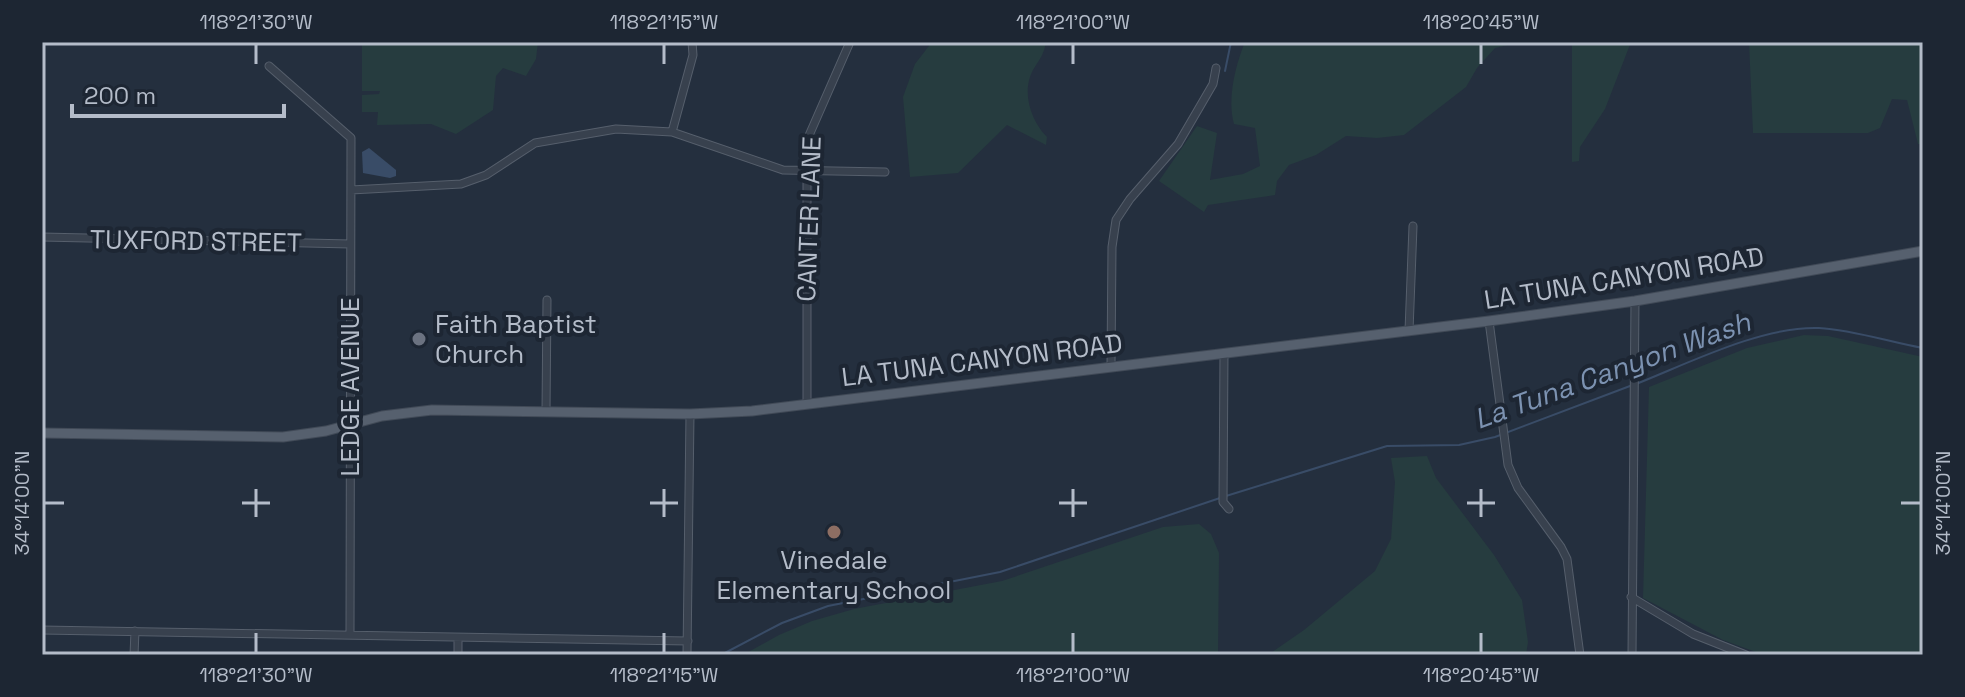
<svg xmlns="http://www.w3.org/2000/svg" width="1965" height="697" viewBox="0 0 1965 697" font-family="'Space Grotesk',sans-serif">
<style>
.green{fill:#263c3f}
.water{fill:#394c67}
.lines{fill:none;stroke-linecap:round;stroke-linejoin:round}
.stream{stroke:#394c67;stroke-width:2}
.minor-casing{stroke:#565f6c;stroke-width:9}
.major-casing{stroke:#414a57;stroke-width:11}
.minor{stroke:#38414e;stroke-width:7}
.major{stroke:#56606e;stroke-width:9}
.ticks{fill:none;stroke:#b4bcc9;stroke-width:3}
.worship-dot{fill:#6b7280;stroke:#1d2633;stroke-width:3}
.education-dot{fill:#8d6e63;stroke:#1d2633;stroke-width:3}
.labels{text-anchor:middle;stroke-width:8;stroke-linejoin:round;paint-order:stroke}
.street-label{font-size:26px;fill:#b4bcc9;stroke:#1d2633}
.poi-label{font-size:26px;fill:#b4bcc9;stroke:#1d2633;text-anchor:start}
.water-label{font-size:28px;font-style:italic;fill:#7c92b1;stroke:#1d2633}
.neatline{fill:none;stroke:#b4bcc9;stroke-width:3}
.ticks-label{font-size:20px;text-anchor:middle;fill:#b4bcc9}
</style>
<rect width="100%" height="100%" fill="#242f3e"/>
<!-- green -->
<path class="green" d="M362 42H538L536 59 526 76 503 68 496 76 493 110 456 134 431 124 377 125 378 112H362V95L379 94 380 91H362Z
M932 42H1046C1043 60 1035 63 1030 77 1023 98 1033 123 1047 137L1046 145 1007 125 958 173 910 177 903 97 915 64Z
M1245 42H1521L1495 48 1477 68 1466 87 1404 135 1377 138 1346 136 1316 155 1289 165 1277 181 1275 195 1208 205 1204 212 1159 181 1197 126 1217 133 1210 180 1243 174 1260 166 1255 128 1234 124C1227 100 1235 66 1245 42Z
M1572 42H1631L1605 109 1580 147 1579 161 1572 162Z
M1749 42H1923V144H1918L1907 100 1892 99 1880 128 1868 133H1753Z
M1804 335 1828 336 1923 357V655H1764L1723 640 1643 598 1649 387 1747 348Z
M1427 456 1436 478 1494 555 1522 600 1528 642 1526 655H1268L1304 630 1375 571 1391 539 1395 482 1391 458Z
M1199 524 1211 534 1219 553 1218 655H743L779 635 812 621 854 609 1002 581 1163 527Z"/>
<!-- water -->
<path class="water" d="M369 148 396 170V176L390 178 363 173 362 152Z"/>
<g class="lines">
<!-- stream -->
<path class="stream" d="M1225 71 1231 42
M1636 384C1689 363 1762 326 1819 328 1854 330 1889 342 1923 348
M1226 496 1387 446 1459 445 1495 437 1630 386
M721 655 782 623 828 606 1000 572 1220 498"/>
<defs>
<path id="minor" d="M269 66 351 138 350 635
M672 132 693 55 692 42
M351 190 461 184 486 175 535 143 616 129 672 132 783 170 885 172
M42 237 350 244
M1489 321 1508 465 1518 488 1561 547 1567 559 1580 655
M1409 331 1413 226
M1224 353 1223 502 1229 509
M1111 366 1112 247 1116 220 1130 199 1178 144 1213 84 1216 68
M807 404V140L850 42
M546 411 547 300
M1631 597 1693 634 1746 655
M42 630 688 641
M134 655 135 631
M458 655V638
M687 655 690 414
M1632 655 1635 301"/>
<path id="major" d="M42 433 283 437 326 431 382 416 432 410 690 414 752 411 1489 321 1635 301 1923 251"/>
</defs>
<!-- minor casing -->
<use href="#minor" class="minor-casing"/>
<!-- major casing -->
<use href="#major" class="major-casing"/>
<!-- minor -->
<use href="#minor" class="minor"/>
<!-- major -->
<use href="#major" class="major"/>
</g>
<!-- ticks -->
<path class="ticks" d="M256 44V64M664 44V64M1073 44V64M1481 44V64M256 489V517M664 489V517M1073 489V517M1481 489V517M44 503H64M242 503H270M650 503H678M1059 503H1087M1467 503H1495M1901 503H1921M256 633V653M664 633V653M1073 633V653M1481 633V653"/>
<!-- markers -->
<circle class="worship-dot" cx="419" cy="339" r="8"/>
<circle class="education-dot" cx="834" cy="532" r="8"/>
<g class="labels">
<!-- street labels -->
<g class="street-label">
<text transform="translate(809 219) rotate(-88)" y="9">CANTER LANE</text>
<text transform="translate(196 241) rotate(1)" y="9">TUXFORD STREET</text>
<text transform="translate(1624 278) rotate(-9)" y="9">LA TUNA CANYON ROAD</text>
<text transform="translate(982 360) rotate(-7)" y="9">LA TUNA CANYON ROAD</text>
<text transform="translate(350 387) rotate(-90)" y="9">LEDGE AVENUE</text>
</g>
<!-- poi labels -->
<g class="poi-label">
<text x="435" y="333">Faith Baptist<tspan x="435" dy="30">Church</tspan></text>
<text x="834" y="569" text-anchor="middle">Vinedale<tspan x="834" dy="30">Elementary School</tspan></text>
</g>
<!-- water labels -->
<g class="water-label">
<text transform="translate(1612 370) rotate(-20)" y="10">La Tuna Canyon Wash</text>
</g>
</g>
<!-- border -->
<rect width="1965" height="697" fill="none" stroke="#1d2633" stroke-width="88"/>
<!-- scale -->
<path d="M72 104v12h212v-12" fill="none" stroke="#b4bcc9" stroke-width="4"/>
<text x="84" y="104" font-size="24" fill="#b4bcc9" stroke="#1d2633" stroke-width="6" paint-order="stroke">200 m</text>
<rect x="44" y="44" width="1877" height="609" class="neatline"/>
<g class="ticks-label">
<text x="256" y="29">118°21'30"W</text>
<text x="664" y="29">118°21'15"W</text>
<text x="1073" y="29">118°21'00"W</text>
<text x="1481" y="29">118°20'45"W</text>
<text transform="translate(22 503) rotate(-90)" y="7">34°14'00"N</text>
<text transform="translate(1943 503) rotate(-90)" y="7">34°14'00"N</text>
<text x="256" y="682">118°21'30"W</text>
<text x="664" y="682">118°21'15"W</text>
<text x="1073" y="682">118°21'00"W</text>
<text x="1481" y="682">118°20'45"W</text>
</g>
</svg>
